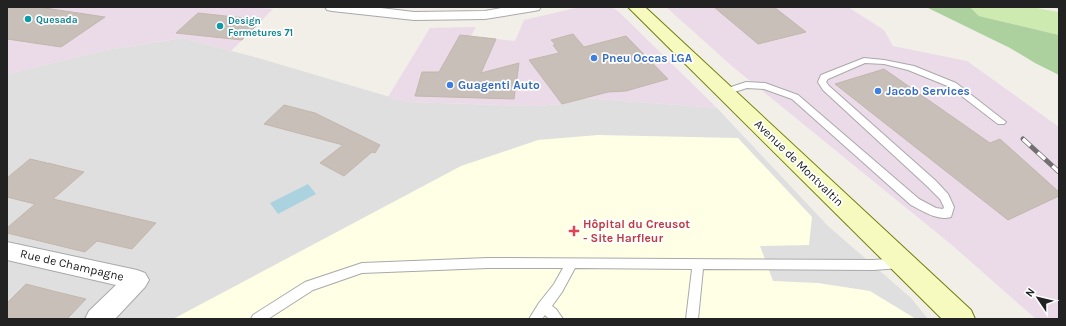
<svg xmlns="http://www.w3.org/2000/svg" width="1066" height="326" viewBox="0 0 1066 326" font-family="Karla,sans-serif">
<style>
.residential{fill:#e0dfdf}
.industrial{fill:#ebdbe8}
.education{fill:#ffffe5}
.grass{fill:#cdebb0}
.forest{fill:#add19e}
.water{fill:#aad3df}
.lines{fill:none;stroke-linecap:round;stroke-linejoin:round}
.stream{fill:#aad3df;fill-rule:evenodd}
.building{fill:#c7bfb8;stroke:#c4b6ab}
.lane-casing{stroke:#a9a9a9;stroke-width:2}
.street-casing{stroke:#a9a9a9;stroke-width:2}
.secondary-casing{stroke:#707d05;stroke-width:2}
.lane{fill:#fff;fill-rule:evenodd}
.street{fill:#fff;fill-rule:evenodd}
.secondary{fill:#f7fabf;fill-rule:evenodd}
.rail-far1-casing{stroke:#707070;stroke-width:3.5}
.rail-casing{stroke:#707070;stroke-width:5}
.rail-far1{stroke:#fff;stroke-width:2.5;stroke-dasharray:8;stroke-linecap:butt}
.rail{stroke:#fff;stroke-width:3.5;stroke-dasharray:10;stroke-linecap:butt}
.culture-dot{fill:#0f9aa8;stroke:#fff;stroke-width:1.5}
.shop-dot{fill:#3f7fe0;stroke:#fff;stroke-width:1.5}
.health-dot{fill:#e0444e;stroke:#fff;stroke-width:1.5}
.labels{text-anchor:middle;stroke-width:3.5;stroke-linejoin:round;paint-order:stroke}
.far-culture-label{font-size:10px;font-weight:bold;fill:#0d838f;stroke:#fff;text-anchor:start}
.shop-label{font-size:12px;font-weight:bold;fill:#366cbe;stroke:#fff;text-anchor:start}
.street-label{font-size:12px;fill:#222;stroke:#fff}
.health-label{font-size:12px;font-weight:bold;fill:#be3a42;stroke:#fff;text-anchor:start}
</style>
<rect width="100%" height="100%" fill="#f2efe9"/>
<!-- residential -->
<path class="residential" d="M183 38 258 58 407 102 535 106 562 104 585 98 717 108 828 226 911 298 928 319H7V74L106 50Z"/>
<!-- industrial -->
<path class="industrial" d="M7 7H247L273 9 231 51 183 38 106 50 7 74Z
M580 7H611L618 11 717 108 585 98 562 104 535 106 407 102 388 97 430 28 476 27 464 48 473 50 480 37 515 41 524 20Z
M666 7H848L884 30 893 46 967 61 1059 127V319H1036L953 246 733 67Z"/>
<!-- education -->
<path class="education" d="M598 135 738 138 812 217 809 245 760 246 773 281 818 283 870 291 916 319H173L461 166 538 140Z"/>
<!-- grass -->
<path class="grass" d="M970 7H1031L1059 12V35L979 16Z"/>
<!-- forest -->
<path class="forest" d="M926 7H970L979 16 1059 35V75L1035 63 1010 48Z"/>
<!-- water -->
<path class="water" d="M308 184 316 194 278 214 270 203Z"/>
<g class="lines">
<!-- stream -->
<path class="stream" d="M1054 7H1059V9L1055 8Z"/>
</g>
<!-- building -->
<path class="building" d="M7 7H38L105 17 61 47 7 39Z
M714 7H774L806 32 758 44Z
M198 13 262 20 242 40 176 33Z
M573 34 584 47 626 36 668 79 626 91 608 92 562 104 529 60 559 53 553 45H556L551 40Z
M460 35 496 39 481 73 519 63 514 99 415 96 422 72H439Z
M884 69 990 143 1000 139 1059 192V196L1008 220 835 84Z
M284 105 315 113 380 145 375 153 372 152 344 176 320 163 343 145 264 124Z
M30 159 47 163V164L48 163 84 172 53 199 156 223 132 249 97 241 85 252 7 233V228L35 204 7 197V178Z
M26 284 53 291 86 299 67 319H7V303Z"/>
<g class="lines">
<defs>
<path id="lane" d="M864 58 884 60 914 66 956 83 1006 122 1004 124H998L950 87 908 70 884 64 865 63 828 79 826 82 829 86 936 181 948 194 954 207 951 217C937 221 923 211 911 205L792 99 764 89 747 88 725 95 721 92 722 90 746 82 765 83 798 95 919 199 936 208 943 209 944 207 940 199 928 187 823 90 818 82 821 75Z
M488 258 873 260 901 258 905 260 907 263 905 266 901 268 873 270 703 269 698 319H686L692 269 575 268 562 292 552 306 556 309 563 319H549L545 315 542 319H529L539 303 554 284 563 268H488L362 273 313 290 268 319H251L253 315 305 282 362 263Z"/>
<path id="street" d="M325 7H373L414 12 485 11 507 7H541L539 10 534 11 485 19 414 20 332 11 327 10Z
M7 242 137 270 145 273 149 280 145 287 115 319H85L89 311 116 285 7 260Z"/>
<path id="secondary" d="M628 7H645L971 310 975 319H942Z"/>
</defs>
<!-- lane casing -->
<use href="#lane" class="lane-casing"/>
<!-- street casing -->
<use href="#street" class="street-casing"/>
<!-- secondary casing -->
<use href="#secondary" class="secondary-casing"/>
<!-- lane -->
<use href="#lane" class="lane"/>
<!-- street -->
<use href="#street" class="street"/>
<!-- secondary -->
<use href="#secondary" class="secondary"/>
<defs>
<path id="rail-far1" d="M1023 139 1025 140"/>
<path id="rail" d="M1023 139 1059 172"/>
</defs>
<!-- rail-far1 casing -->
<use href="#rail-far1" class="rail-far1-casing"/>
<!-- rail casing -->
<use href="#rail" class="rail-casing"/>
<!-- rail-far1 -->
<use href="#rail-far1" class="rail-far1"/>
<!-- rail -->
<use href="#rail" class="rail"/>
</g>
<!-- markers -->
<g class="culture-dot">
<circle cx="28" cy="19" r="4"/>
<circle cx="220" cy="26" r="4"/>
</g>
<g class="shop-dot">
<circle cx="594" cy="58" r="4"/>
<circle cx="450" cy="85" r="4"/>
<circle cx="878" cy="91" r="4"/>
</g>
<path class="health-dot" d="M572 225h4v4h4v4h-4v4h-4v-4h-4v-4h4z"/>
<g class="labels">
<!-- far-culture labels -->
<g class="far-culture-label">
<text x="36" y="23">Quesada</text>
<text x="228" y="24">Design<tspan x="228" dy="12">Fermetures 71</tspan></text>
</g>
<!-- shop labels -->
<g class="shop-label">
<text x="602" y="62">Pneu Occas LGA</text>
<text x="458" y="89">Guagenti Auto</text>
<text x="886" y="95">Jacob Services</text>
</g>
<!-- street labels -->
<g class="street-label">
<text transform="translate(799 163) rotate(44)" y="4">Avenue de Montvaltin</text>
<text transform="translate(72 265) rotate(13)" y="4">Rue de Champagne</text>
</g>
<!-- health labels -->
<g class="health-label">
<text x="583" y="228">Hôpital du Creusot<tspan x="583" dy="14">- Site Harfleur</tspan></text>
</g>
</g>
<!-- border -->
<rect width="1066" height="326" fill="none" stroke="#222222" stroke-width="16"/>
<!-- north arrow -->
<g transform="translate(1038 298) rotate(305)" stroke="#ffffff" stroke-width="3" paint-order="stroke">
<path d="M0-3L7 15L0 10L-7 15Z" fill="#222222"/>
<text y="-6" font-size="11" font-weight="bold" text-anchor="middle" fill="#222222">N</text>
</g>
</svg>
